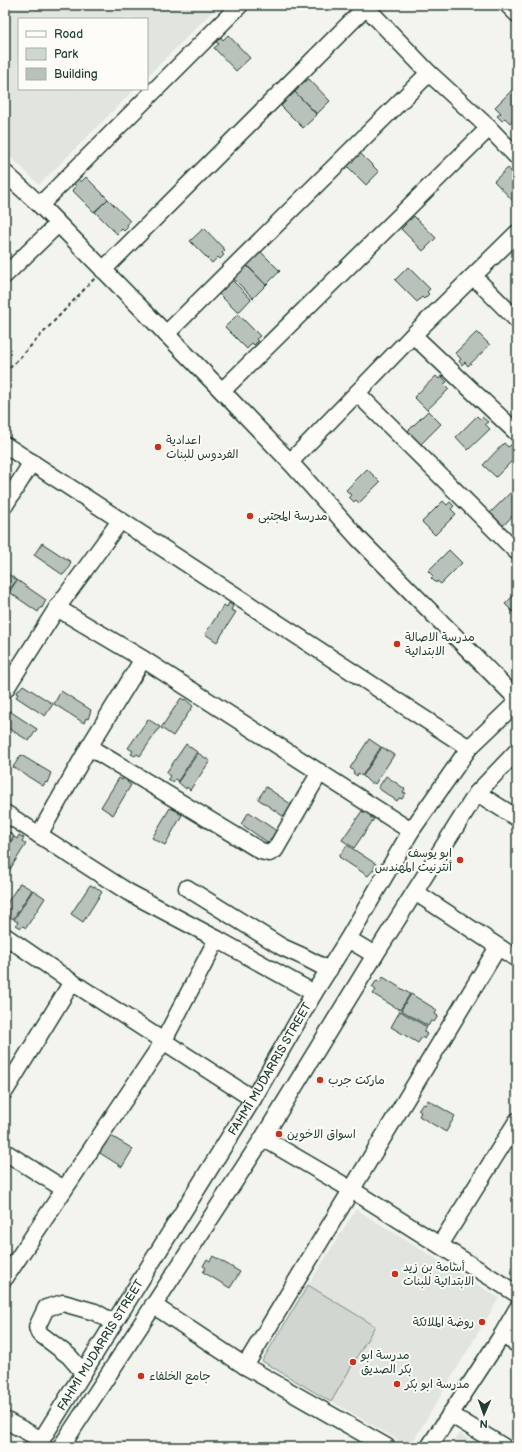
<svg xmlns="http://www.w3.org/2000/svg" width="522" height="1452" viewBox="0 0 522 1452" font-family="'Balsamiq Sans','Playpen Sans Arabic',sans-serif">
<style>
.built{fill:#e2e5df}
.green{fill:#d1d6d1;stroke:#788a82}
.building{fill:#b9c1bb;stroke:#1f3d34}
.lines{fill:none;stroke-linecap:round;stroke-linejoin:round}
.minor-casing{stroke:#1f3d34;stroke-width:19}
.path{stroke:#1f3d34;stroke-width:2;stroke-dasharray:4 3;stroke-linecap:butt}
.minor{stroke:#fdfcf7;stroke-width:16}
.poi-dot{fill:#c8321e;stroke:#fdfcf7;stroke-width:1.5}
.labels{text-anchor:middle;stroke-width:4;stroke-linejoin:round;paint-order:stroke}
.poi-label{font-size:12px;fill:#1f3d34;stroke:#fdfcf7;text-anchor:start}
.street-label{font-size:12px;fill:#1f3d34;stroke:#fdfcf7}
</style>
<rect width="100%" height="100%" fill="#f4f4ef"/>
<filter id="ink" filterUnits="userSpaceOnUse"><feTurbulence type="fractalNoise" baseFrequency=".025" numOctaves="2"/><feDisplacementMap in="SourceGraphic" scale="8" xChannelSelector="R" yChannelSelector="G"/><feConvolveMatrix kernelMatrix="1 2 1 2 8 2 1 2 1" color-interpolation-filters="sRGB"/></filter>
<g filter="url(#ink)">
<!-- built -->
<path class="built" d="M5 5H219L147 77V19H19V89H135L39 185 5 151Z
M356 1209 499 1298 410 1447 262 1361 308 1285Z
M459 1433 481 1447H450Z"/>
<!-- green -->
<path class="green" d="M308 1285 375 1326 331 1402 262 1361Z"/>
<!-- building -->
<path class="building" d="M228 35 250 58 236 71 214 48 219 44 216 42 221 37 223 40Z
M302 79 305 82 309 79 330 101 317 114 295 92 299 88 296 85Z
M517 85V115L510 123 505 118 502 121 497 116 501 113 495 107Z
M295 92 317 115 303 128 281 106 286 101 283 99 288 95 290 97Z
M357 150 379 172 366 185 344 163Z
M508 168 517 178 516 204 494 181Z
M86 177 108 199 94 212 72 190 76 186 73 183 78 179 81 182Z
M108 199 130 221 127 225 128 227 124 231 122 229 117 234 95 212Z
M414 216 436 238 423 251 401 229 406 224 403 222 407 218 410 220Z
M204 228 225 250 222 253 224 255 220 259 218 257 212 263 190 241Z
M258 249 280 271 266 285 244 262Z
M244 263 266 285 253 298 231 276Z
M408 267 430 289 427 292 429 294 424 299 422 297 417 302 395 280Z
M229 277 251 299 238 313 216 291Z
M238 314 260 336 256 339 258 341 254 345 252 343 247 349 225 327Z
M477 332 490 345 468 366 465 362 462 365 459 361 461 359 455 353Z
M436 376 439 379 441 376 447 382 444 384 449 389 427 410 414 397Z
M428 411 441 424 420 445 407 432Z
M477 416 480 419 482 417 488 422 485 424 490 429 468 450 456 437Z
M504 443 508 447 511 445 515 448 512 451 517 456 496 477 483 465Z
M367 469 380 482 359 503 356 500 354 502 349 497 351 495 346 490Z
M510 493 517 499V511L502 527 489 514Z
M443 501 447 505 450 502 454 506 451 509 456 514 435 535 422 522Z
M42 543 71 562 69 566 70 567 63 575 34 555Z
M449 550 462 563 441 584 437 581 436 583 431 578 433 576 428 571Z
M5 572 17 580 8 591 5 589Z
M17 580 46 600 42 608 41 607 38 612 9 592Z
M517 592V616L505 604Z
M229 603 233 606 231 610 236 612 217 642 205 634 224 605 227 607Z
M23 685 53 704 45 716 16 697 18 694 16 693Z
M61 691 91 710 88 719 86 718 84 723 54 704Z
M181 698 184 700 185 699 193 706 173 736 161 728Z
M8 710 37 729 29 741 5 726V714Z
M148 719 160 727 140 756 137 754 135 756 131 754 133 751 128 748Z
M369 739 381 747 362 776 358 773 357 776 353 773 354 771 350 768Z
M186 744 197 752 178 781 175 779 173 782 168 779 170 776 166 773Z
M382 747 394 755 375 784 372 782 371 784 363 776Z
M198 753 210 761 190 790 187 787 186 789 178 782Z
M21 755 51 773 47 783 46 782 43 786 13 767Z
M124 776 129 779 127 782 131 785 113 815 101 807 119 778 122 780Z
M386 776 405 789 403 792 406 793 402 799 399 798 397 801 378 788Z
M266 787 295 807 287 819 258 799Z
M170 808 179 812 178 813 182 815 165 845 152 838Z
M362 811 365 813 367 811 372 815 370 817 374 819 354 848 342 840Z
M249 812 278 832 270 844 241 824Z
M6 830 14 836 5 850V831Z
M19 835 24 838 22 841 26 844 7 874 5 872V851L14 837 17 839Z
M347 845 376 864 374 868H375L368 876 339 857Z
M20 883 32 890 13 919 10 917 8 921 5 919V906Z
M90 885 94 887V886L102 892 83 922 71 914Z
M33 890 45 898 26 928 23 926 21 928 16 925 18 922 14 920Z
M383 977 410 994 400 1010 373 994 376 990 372 987 377 980 380 982Z
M411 994 437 1010 435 1014 438 1016 434 1022 431 1021 428 1026 401 1010Z
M400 1011 427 1027 424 1032 427 1034 424 1039 422 1037 418 1043 391 1027Z
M428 1100 455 1116 446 1132 419 1116 421 1112 418 1110 422 1104 425 1105Z
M106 1133 133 1149 122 1167 95 1150Z
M213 1256 240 1272 230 1288 203 1272 206 1268 203 1266 207 1259 210 1261Z"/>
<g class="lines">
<defs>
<g id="minor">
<path d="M364 5 429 73 489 128 517 157"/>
<path d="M508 5 517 14"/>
<path d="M5 173 40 205 222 391 290 462 358 538 517 699"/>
<path d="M40 205 240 5"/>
<path d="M103 270 366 7"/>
<path d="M5 275 58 224"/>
<path d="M474 277 517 320"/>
<path d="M166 334 429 73"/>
<path d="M413 335 517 433"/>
<path d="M222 391 489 128"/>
<path d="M357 393 517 552"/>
<path d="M5 445 469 748"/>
<path d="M290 462 413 335 517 233"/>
<path d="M5 505 32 462"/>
<path d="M57 608 143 659 411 831"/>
<path d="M5 690 57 608 120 521"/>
<path d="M89 747 261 851 269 853 275 850 320 772"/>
<path d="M477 793 517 818"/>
<path d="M5 813 128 892 217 939 314 993"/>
<path d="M39 835 89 747 143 659"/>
<path d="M187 888 282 947 302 956 329 970"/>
<path d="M415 892 517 959"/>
<path d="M5 936 72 982 253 1099"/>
<path d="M348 939 375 955"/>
<path d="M5 1091 72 982"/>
<path d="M263 1138 352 1190 517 1294"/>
<path d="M5 1152 64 1189"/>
<path d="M440 1245 517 1121"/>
<path d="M5 1278 163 1042 217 939"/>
<path d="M153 1305 245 1366 387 1447"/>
<path d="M502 1335 517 1344"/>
<path d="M245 1366 498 947"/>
<path d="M83 1372 69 1356 39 1333 37 1327 46 1308 63 1303 95 1312 114 1323"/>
<path d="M450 1414 504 1447"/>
<path d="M5 1420 42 1440"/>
<path id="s1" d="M37 1447 253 1099 314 993 348 939 411 831 469 748 517 702"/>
<path d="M61 1447 263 1138 375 955 477 793 517 751"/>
<path d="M429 1447 502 1335 517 1309"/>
</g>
</defs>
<!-- minor casing -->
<use href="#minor" class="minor-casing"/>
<!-- path -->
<path class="path" d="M5 373 95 278"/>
<!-- minor -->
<use href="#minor" class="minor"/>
</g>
</g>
<!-- markers -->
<g class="poi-dot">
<circle cx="158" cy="447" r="4"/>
<circle cx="250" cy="516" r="4"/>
<circle cx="397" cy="644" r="4"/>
<circle cx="460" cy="860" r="4"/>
<circle cx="320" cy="1080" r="4"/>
<circle cx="279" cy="1134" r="4"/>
<circle cx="395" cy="1274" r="4"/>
<circle cx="482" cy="1322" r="4"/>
<circle cx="353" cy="1362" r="4"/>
<circle cx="141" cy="1376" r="4"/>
<circle cx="397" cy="1384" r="4"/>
</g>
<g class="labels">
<!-- poi labels -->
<g class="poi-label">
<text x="166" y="444">اعدادية<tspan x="166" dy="14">الفردوس للبنات</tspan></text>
<text x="258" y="520">مدرسة المجتبى</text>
<text x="405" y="641">مدرسة الاصالة<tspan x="405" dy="14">الابتدائية</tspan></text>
<text x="452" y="857" text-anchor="end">ابو يوسف<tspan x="452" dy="14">أنترنيت المهندس</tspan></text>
<text x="328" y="1084">ماركت جرب</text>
<text x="287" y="1138">اسواق الاخوين</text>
<text x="403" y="1271">أسامة بن زيد<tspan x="403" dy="14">الابتدائية للبنات</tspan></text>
<text x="474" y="1326" text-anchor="end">روضة الملائكة</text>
<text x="361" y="1359">مدرسة ابو<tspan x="361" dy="14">بكر الصديق</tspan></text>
<text x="149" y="1380">جامع الخلفاء</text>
<text x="405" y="1388">مدرسة ابو بكر</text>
</g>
<!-- street labels -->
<g class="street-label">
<text dy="4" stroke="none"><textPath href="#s1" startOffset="444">FAHMĪ MUDARRIS STREET</textPath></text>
<text dy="4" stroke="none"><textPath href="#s1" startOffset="120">FAHMĪ MUDARRIS STREET</textPath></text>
</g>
</g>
<!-- margin -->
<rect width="522" height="1452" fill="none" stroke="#fdfcf7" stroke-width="20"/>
<rect x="10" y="10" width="502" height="1432" fill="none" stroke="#1f3d34" stroke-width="1.5" filter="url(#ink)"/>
<!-- legend -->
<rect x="18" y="18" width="130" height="72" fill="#fdfcf7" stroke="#a4b0a9"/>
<rect x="26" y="31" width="20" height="6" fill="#fdfcf7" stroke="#a4b0a9"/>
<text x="54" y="38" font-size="12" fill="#1f3d34">Road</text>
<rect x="26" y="48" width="20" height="12" fill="#d1d6d1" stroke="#a4b0a9"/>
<text x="54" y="58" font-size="12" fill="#1f3d34">Park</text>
<rect x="26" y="68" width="20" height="12" fill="#b9c1bb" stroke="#a4b0a9"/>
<text x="54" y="78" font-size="12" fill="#1f3d34">Building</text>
<!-- north arrow -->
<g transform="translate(484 1414) rotate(182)" stroke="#fdfcf7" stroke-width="3" paint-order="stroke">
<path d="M0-3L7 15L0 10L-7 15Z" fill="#1f3d34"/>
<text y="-6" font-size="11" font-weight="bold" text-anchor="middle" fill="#1f3d34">N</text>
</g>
</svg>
